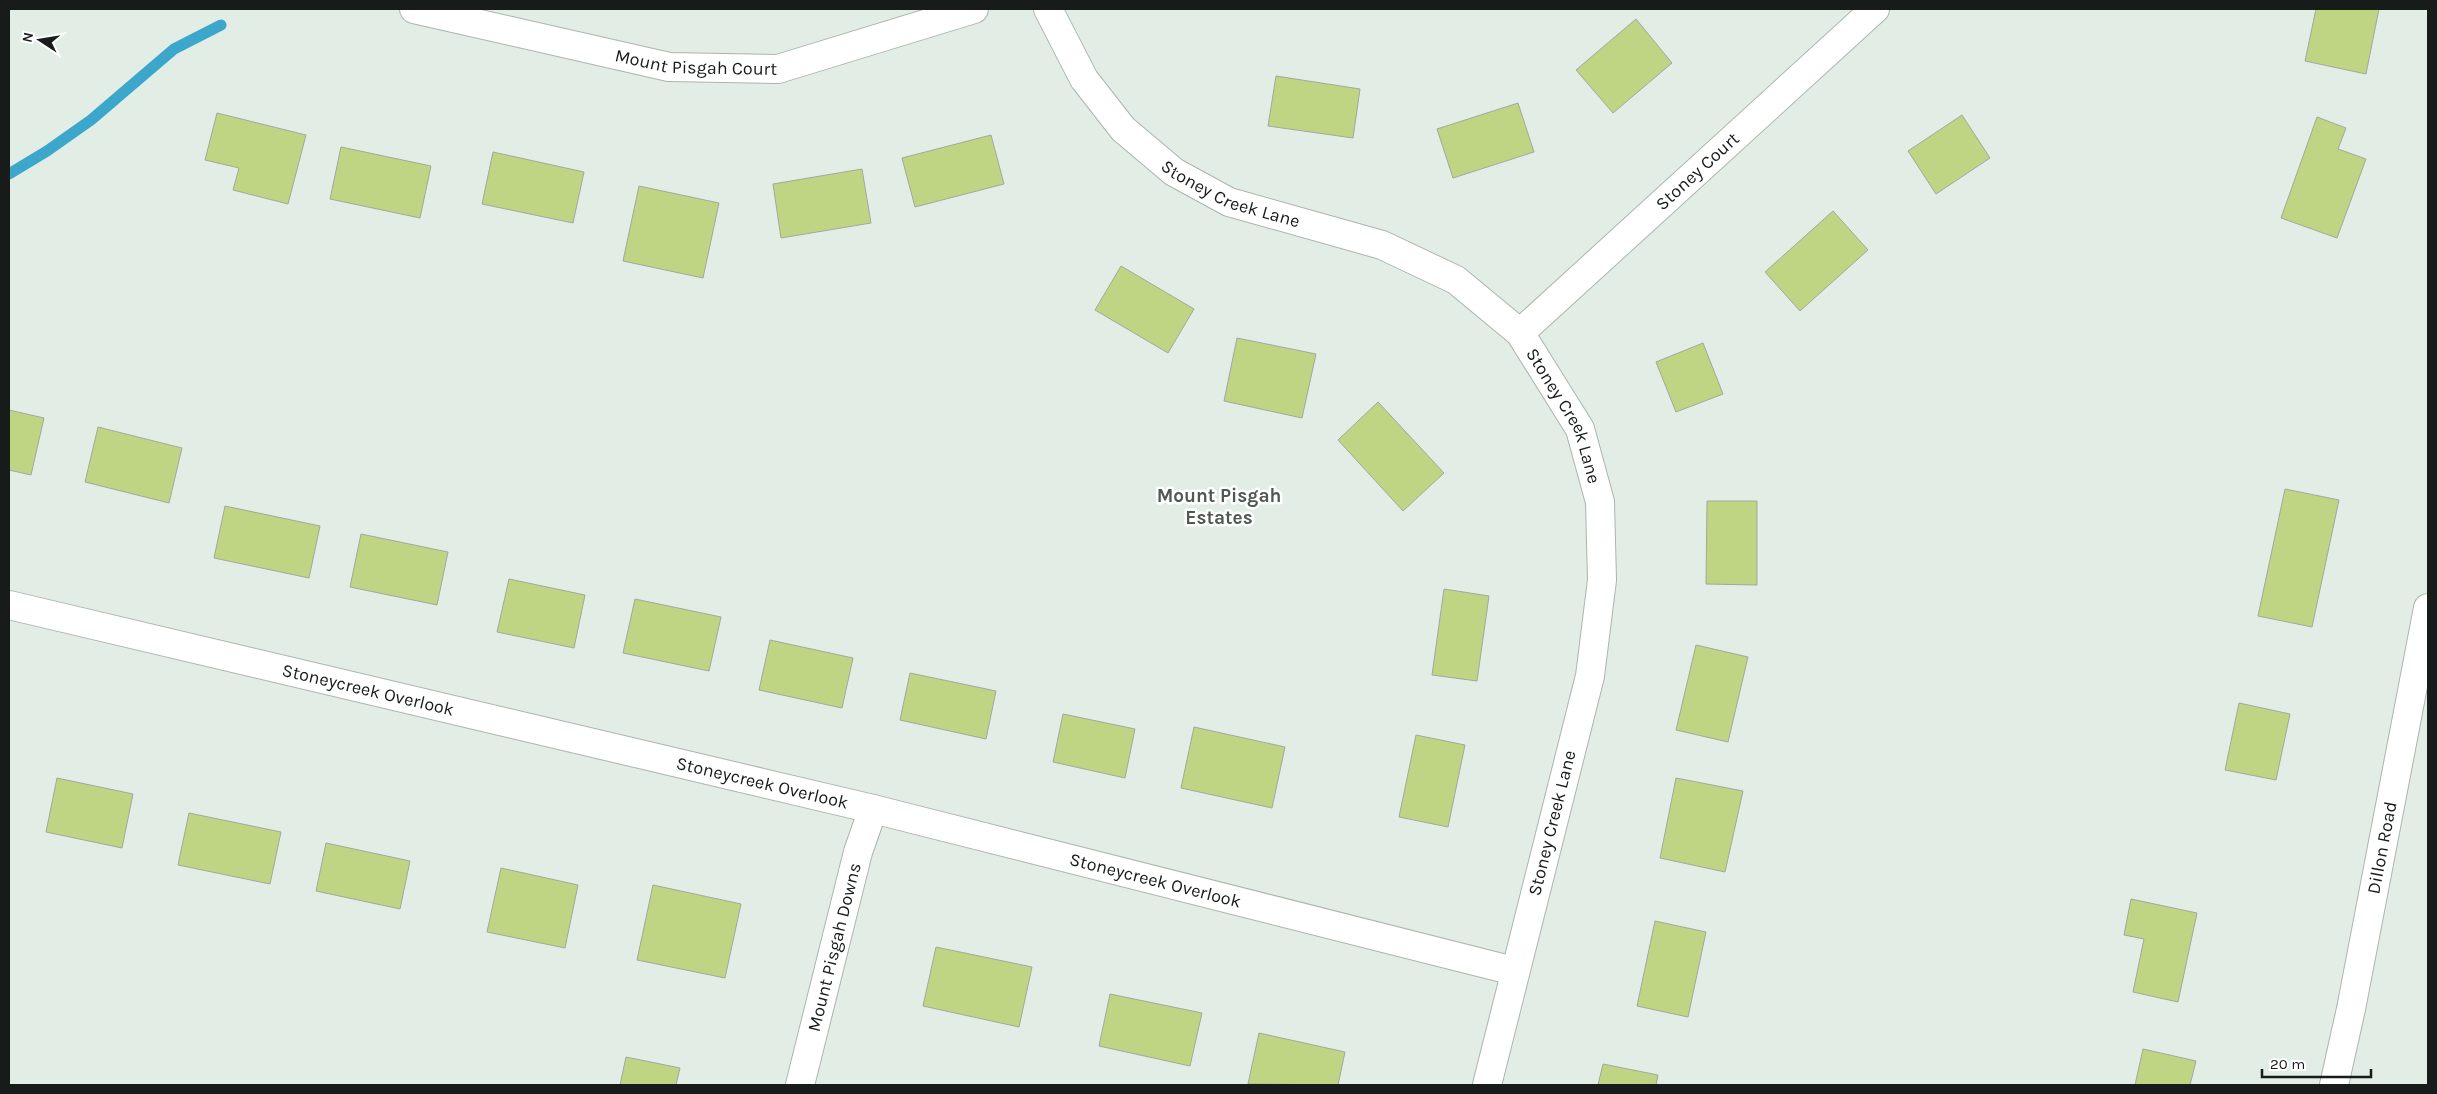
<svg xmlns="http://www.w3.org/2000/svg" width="2437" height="1094" viewBox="0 0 2437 1094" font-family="Karla,sans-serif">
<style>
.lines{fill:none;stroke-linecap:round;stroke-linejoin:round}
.stream{stroke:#3da7cb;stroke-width:11}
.building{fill:#bfd583;stroke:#a4a79d}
.minor-casing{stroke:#aab5ad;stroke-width:30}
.minor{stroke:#fff;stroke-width:28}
.labels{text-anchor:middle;stroke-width:5;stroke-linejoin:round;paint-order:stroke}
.street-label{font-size:18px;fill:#171b19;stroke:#fff}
.neighbourhood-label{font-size:19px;font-weight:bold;fill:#4f5852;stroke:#fff}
</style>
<rect width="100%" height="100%" fill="#e2ede6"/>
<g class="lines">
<!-- stream -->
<path class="stream" d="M9 174 47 151 91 120 174 49 221 25"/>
</g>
<!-- building -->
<path class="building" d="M2316 9H2379L2366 74 2305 61Z
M1636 19 1672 63 1613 113 1576 70Z
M1276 76 1360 89 1353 138 1268 126Z
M1518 103 1534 152 1453 178 1437 129Z
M217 113 306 135 288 204 233 190 239 168 205 160Z
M1962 115 1990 158 1936 194 1908 151Z
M2317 117 2346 128 2338 149 2366 159 2337 238 2281 218Z
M991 135 1004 184 915 207 902 158Z
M341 147 431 166 420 218 330 199Z
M493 152 584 172 573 223 482 204Z
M862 169 871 223 781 238 773 184Z
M639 186 719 203 703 278 623 261Z
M1833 211 1868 250 1800 311 1765 272Z
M1121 266 1194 309 1168 353 1095 310Z
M1237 338 1316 354 1302 418 1224 401Z
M1703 343 1723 394 1676 412 1656 362Z
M1378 402 1444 473 1403 511 1338 440Z
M9 410 44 418 31 475 9 470Z
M98 427 182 448 169 503 85 482Z
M2285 489 2339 500 2312 627 2258 616Z
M1707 501H1757V585L1706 584Z
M225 506 320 526 309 578 214 558Z
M361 534 448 552 437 605 350 587Z
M509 579 585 595 574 648 497 632Z
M1444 589 1489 596 1477 681 1432 675Z
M635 599 721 617 709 671 623 653Z
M770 640 853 658 842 708 759 690Z
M1696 645 1748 657 1728 742 1676 730Z
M910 673 996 691 986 739 900 720Z
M2239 703 2290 714 2276 780 2225 770Z
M1063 714 1135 729 1125 778 1053 762Z
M1194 727 1285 747 1272 808 1181 788Z
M1416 735 1465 745 1448 827 1399 817Z
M57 778 133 794 122 848 46 832Z
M1676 778 1743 791 1725 872 1660 858Z
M189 813 281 832 270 884 178 865Z
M326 843 410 861 400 909 316 891Z
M501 868 578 885 565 948 487 932Z
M653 885 741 904 725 978 637 960Z
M2131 899 2197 913 2178 1002 2133 992 2144 939 2124 935Z
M1655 921 1706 932 1688 1017 1637 1006Z
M936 947 1032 967 1019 1027 923 1006Z
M1110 994 1202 1013 1190 1066 1099 1046Z
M1259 1033 1345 1052 1338 1085 1248 1084Z
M2143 1049 2196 1061 2190 1085H2135Z
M626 1057 680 1068 676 1085H620Z
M1603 1064 1658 1075 1656 1085H1598Z"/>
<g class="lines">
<defs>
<g id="minor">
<path id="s1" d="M414 9 669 67 778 69 974 9"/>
<path id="s2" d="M1048 9 1084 79 1123 129 1174 172 1229 202 1382 245 1456 280 1520 333 1580 429 1600 502 1602 580 1590 676 1487 1085"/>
<path id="s3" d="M1520 333 1875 9"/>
<path id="s4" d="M9 605 873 809 1514 971"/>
<path id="s5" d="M800 1085 858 852 873 809"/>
<path id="s6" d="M2334 1085 2351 1009 2428 608"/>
</g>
</defs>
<!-- minor casing -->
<use href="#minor" class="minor-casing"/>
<!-- minor -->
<use href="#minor" class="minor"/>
</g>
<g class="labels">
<!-- street labels -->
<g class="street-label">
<text dy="6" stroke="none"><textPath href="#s1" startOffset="288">Mount Pisgah Court</textPath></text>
<text dy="6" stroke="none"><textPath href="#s3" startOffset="240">Stoney Court</textPath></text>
<text dy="6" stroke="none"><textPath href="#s2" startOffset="270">Stoney Creek Lane</textPath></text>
<text dy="6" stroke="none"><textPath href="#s2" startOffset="690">Stoney Creek Lane</textPath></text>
<text dy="6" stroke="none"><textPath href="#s4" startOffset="369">Stoneycreek Overlook</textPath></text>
<text dy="6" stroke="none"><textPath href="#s4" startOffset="774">Stoneycreek Overlook</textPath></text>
<text transform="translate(1552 823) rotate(-76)" y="6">Stoney Creek Lane</text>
<text dy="6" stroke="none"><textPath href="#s6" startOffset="242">Dillon Road</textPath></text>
<text dy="6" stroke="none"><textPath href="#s4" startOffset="1179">Stoneycreek Overlook</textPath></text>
<text dy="6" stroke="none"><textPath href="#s5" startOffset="142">Mount Pisgah Downs</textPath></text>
</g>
<!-- neighbourhood labels -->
<g class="neighbourhood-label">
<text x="1219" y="502">Mount Pisgah<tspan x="1219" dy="22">Estates</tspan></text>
</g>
</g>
<!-- border -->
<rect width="2437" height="1094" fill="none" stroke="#171b19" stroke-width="20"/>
<!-- north arrow -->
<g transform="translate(40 40) rotate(282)" stroke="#ffffff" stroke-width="4" paint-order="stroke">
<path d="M0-4L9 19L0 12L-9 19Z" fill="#171b19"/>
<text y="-8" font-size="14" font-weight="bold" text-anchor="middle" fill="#171b19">N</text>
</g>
<!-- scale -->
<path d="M2262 1069v8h109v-8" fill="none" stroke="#171b19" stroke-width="2.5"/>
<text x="2270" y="1069" font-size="15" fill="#171b19" stroke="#ffffff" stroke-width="4" paint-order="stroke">20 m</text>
</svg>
